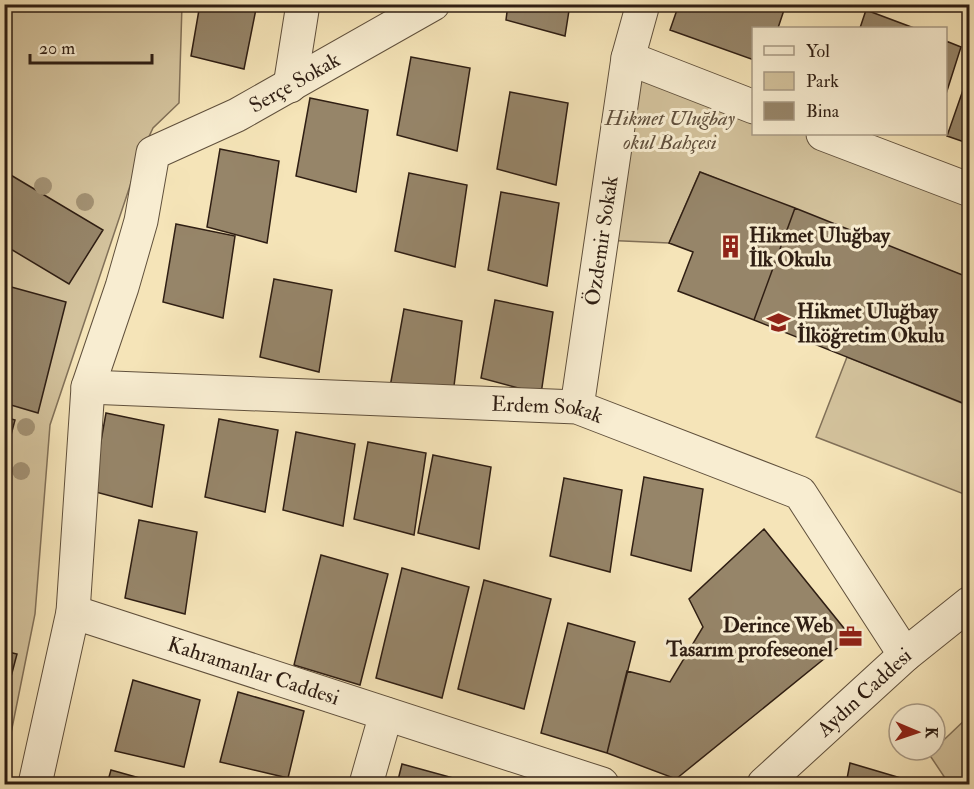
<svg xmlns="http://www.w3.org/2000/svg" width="974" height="789" viewBox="0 0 974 789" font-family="'IM FELL Double Pica',serif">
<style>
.green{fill:#d3c29c;stroke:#817058;stroke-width:1.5}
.building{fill:#968569;stroke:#2f1e13;stroke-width:1.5}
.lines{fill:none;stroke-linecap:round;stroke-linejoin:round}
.minor-casing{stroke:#60503c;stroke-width:35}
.minor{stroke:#f8edd1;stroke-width:33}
.tree{fill:#a39274}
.labels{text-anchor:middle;stroke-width:6;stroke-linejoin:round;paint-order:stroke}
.street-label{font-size:21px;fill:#2f1e13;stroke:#f8edd1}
.park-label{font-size:21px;font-style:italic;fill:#604f3c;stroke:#f8edd1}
.poi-label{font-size:21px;font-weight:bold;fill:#2f1e13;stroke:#f8edd1;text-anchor:start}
</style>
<rect width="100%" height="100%" fill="#f5e4b8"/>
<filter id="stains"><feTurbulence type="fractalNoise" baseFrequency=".00333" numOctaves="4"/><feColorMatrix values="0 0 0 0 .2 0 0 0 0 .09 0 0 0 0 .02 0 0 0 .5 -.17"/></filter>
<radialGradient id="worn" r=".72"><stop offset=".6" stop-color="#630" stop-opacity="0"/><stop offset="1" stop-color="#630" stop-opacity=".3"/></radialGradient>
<!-- green -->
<path class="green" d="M5 5H182L179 103 153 128 140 156 50 425 35 614 5 763Z
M628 58 753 107 754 134H823L969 190V278L700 172 669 243 601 240Z
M847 357 969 406V496L816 437Z
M969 716V784H949L929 754Z"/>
<!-- building -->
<path class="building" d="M200 4H257L244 69 191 56Z
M508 4H570L565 36 506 20Z
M679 4H786L778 28H754V60L670 30Z
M866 10 914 28H860Z
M946 41 961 47 946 94Z
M411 57 470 68 457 151 397 135Z
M970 70V144L947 136Z
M510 92 568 103 556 185 497 169Z
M310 98 368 110 356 192 296 176Z
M220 149 279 161 267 243 207 227Z
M4 171 103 230 69 284 4 245Z
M700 172 795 208 754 320 678 291 693 252 669 243Z
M409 173 467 185 455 267 395 251Z
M501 192 559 203 547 286 488 270Z
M795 208 970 278V406L754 320Z
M176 224 235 236 223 318 163 302Z
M274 279 332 290 319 372 260 357Z
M4 285 66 302 38 413 4 403Z
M495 300 553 312 541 394 481 378Z
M404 309 462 321 452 402 390 387Z
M106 413 164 425 152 507 92 491Z
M4 417 15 420 4 461Z
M219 419 278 430 265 512 205 497Z
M296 432 355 444 343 526 283 510Z
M368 442 426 453 414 535 354 519Z
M433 455 491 467 479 549 418 533Z
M644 477 703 489 691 571 631 555Z
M564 478 622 490 610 572 550 556Z
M139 520 197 532 185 614 125 598Z
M764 529 851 637 676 779 607 753 627 671 670 682 703 627 689 599Z
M321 555 388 574 360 685 294 665Z
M402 568 469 587 442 698 376 678Z
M484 580 551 599 524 709 458 689Z
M568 623 635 642 607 753 541 733Z
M4 651 17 654 4 703Z
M133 680 200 700 184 767 115 751Z
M238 692 304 711 288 778 220 762Z
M850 763 921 784H846Z
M402 764 468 782V784H397Z
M111 770 161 784H107Z"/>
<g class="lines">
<defs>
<g id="minor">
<path d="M628 58 754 107"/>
<path d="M290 86 303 4"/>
<path d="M823 134 970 190"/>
<path id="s1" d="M88 387 577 407 800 493 905 655"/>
<path id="s2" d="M577 407 628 58 643 4"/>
<path id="s3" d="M73 612 88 387 122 287 141 221 153 153 237 115 433 4"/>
<path id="s4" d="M35 784 73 612 602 784"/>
<path d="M366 784 386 714"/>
<path id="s5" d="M764 784 905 655 970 603"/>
</g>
</defs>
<!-- minor casing -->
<use href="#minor" class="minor-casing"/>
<!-- minor -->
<use href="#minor" class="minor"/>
</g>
<!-- trees -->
<g class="tree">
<circle cx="43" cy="186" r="9"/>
<circle cx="85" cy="202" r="9"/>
<circle cx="26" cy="427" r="9"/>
<circle cx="21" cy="471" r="9"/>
</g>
<!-- icons -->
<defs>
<symbol id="building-bare" viewBox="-9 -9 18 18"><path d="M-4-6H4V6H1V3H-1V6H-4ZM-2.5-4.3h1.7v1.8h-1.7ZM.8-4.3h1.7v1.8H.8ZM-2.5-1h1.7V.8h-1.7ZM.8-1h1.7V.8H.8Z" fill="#8f2418" stroke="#f8edd1" stroke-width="2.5" paint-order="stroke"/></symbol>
<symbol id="school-bare" viewBox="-9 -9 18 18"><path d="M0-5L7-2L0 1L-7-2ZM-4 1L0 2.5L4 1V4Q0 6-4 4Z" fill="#8f2418" stroke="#f8edd1" stroke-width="2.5" paint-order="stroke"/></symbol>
<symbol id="office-bare" viewBox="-9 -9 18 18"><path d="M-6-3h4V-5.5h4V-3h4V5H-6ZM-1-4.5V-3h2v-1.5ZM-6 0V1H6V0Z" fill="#8f2418" stroke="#f8edd1" stroke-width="2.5" paint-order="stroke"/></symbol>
</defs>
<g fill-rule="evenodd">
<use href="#building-bare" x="714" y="230" width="33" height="33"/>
<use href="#school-bare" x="762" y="306" width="33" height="33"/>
<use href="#office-bare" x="834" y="620" width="33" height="33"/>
</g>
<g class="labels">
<!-- street labels -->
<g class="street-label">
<text dy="7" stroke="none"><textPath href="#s3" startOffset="627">Serçe Sokak</textPath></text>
<text dy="7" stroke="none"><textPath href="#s2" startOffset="168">Özdemir Sokak</textPath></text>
<text dy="7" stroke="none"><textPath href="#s1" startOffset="460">Erdem Sokak</textPath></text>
<text dy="7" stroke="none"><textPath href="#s4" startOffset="366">Kahramanlar Caddesi</textPath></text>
<text dy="7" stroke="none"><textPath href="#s5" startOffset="136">Aydın Caddesi</textPath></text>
</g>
<!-- park labels -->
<g class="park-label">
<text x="670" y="125">Hikmet Uluğbay<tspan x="670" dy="24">okul Bahçesi</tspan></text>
</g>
<!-- poi labels -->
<g class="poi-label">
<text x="749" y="242">Hikmet Uluğbay<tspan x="749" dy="24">İlk Okulu</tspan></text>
<text x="797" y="318">Hikmet Uluğbay<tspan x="797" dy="24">İlköğretim Okulu</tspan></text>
<text x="833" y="632" text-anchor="end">Derince Web<tspan x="833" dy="24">Tasarım profeseonel</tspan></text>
</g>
</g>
<!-- margin -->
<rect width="974" height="789" fill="none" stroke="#f5e4b8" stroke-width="24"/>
<rect x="6" y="6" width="962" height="777" fill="none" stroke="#2f1e13" stroke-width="3"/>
<rect x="12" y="12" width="950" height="765" fill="none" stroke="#2f1e13" stroke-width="1.5"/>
<!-- legend -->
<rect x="752" y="27" width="195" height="108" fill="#f8edd1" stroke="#a89a85" stroke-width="1.5"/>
<rect x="764" y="46" width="30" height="9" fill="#f8edd1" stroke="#a89a85" stroke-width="1.5"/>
<text x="806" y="57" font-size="18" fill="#2f1e13">Yol</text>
<rect x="764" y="72" width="30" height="18" fill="#d3c29c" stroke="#a89a85" stroke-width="1.5"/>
<text x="806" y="87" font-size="18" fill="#2f1e13">Park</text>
<rect x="764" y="102" width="30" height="18" fill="#968569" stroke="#a89a85" stroke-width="1.5"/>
<text x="806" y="117" font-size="18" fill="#2f1e13">Bina</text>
<!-- north arrow -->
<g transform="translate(917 732) rotate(92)"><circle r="28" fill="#f8edd1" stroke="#a89a85" stroke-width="1.5"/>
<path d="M0-4.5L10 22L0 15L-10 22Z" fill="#8f2418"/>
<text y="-9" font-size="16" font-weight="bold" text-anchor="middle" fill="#2f1e13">K</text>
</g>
<!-- scale -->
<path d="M30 54v9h122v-9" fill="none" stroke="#2f1e13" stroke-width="3"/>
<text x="39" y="54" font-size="18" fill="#2f1e13" stroke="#f8edd1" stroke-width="4.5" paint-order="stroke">20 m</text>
<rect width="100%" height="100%" filter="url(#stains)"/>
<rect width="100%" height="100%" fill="url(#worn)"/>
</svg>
